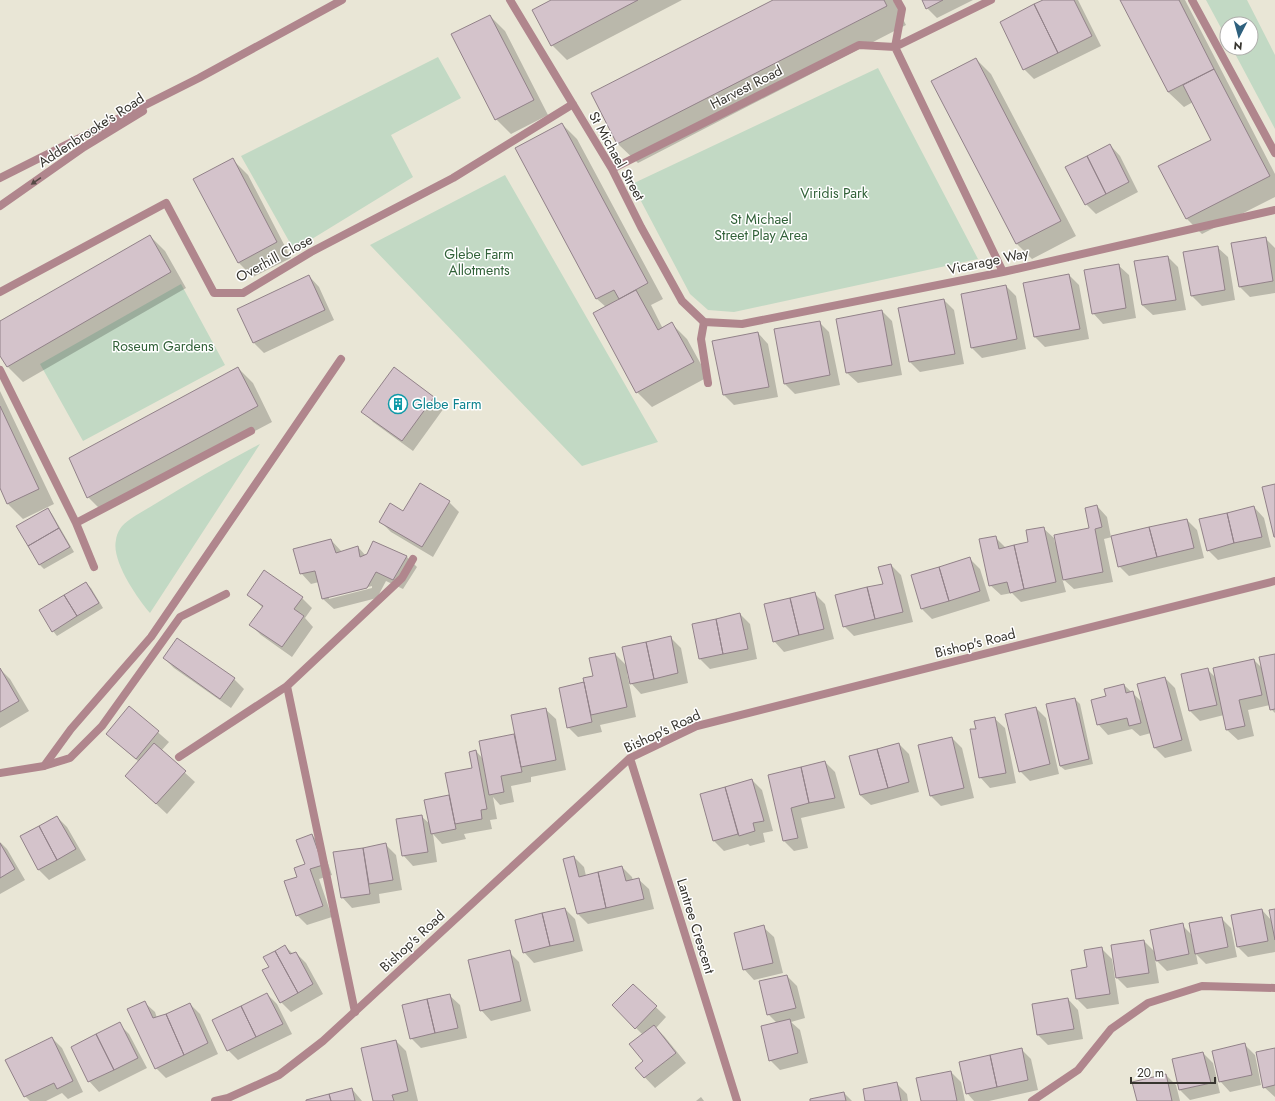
<svg xmlns="http://www.w3.org/2000/svg" width="1275" height="1101" viewBox="0 0 1275 1101" font-family="Jost,sans-serif">
<style>
.green{fill:#c2d9c4}
.shadow{fill:#0003;fill-rule:evenodd}
.building{fill:#d4c3cb;stroke:#928289}
.lines{fill:none;stroke-linecap:round;stroke-linejoin:round}
.service{stroke:#b0868d;stroke-width:8}
.minor{stroke:#b0868d;stroke-width:8}
.tertiary{stroke:#b0868d;stroke-width:8}
.oneway{fill:#554946}
.labels{text-anchor:middle;stroke-width:3;stroke-linejoin:round;paint-order:stroke}
.street-label{font-size:14px;fill:#37352f;stroke:#fff}
.park-label{font-size:14px;fill:#316138;stroke:#fff}
.culture-label{font-size:14px;fill:#0d838f;stroke:#fff;text-anchor:start}
</style>
<rect width="100%" height="100%" fill="#e9e6d6"/>
<!-- green -->
<path class="green" d="M1206 0H1247L1275 55V129L1232 48H1251V24H1227V39Z
M438 57 461 98 391 135 413 177 294 250 241 156Z
M878 68 978 259 734 312 708 310 690 294 632 184Z
M505 175 658 442 582 466 370 245Z
M181 284 225 365 83 441 40 364Z
M260 444 150 613C137 598 111 560 116 540 116 537 118 532 120 529 125 520 146 510 155 504 189 483 224 463 260 444Z"/>
<!-- shadow -->
<path class="shadow" d="M553 0H682L567 60 552 45Z
M775 0H893L906 25 638 163 618 144 593 93Z
M923 0H973L937 18 927 8Z
M1046 0H1078L1101 46 1034 79 1024 69Z
M1121 0H1185L1275 174V197L1202 234 1187 219 1160 167 1212 140 1193 102 1184 107 1168 92Z
M490 16 505 31 548 115 511 134 496 119Z
M976 59 991 74 1076 236 1032 259 1017 244 932 82Z
M562 124 577 139 663 299 651 305 663 329 672 324 687 339 708 377 652 407 637 392 606 307 597 299 516 148Z
M1110 145 1120 156 1138 192 1096 214 1086 204Z
M232 159 248 175 291 258 253 277 238 262Z
M150 236 165 251 186 288 23 382 8 367 0 354V322Z
M1265 238 1275 248V293L1250 297 1240 287Z
M1217 247 1228 257 1235 300 1202 306 1192 296Z
M1168 257 1178 267 1186 310 1153 315 1142 305 1135 262Z
M1118 265 1129 275 1136 318 1103 324 1093 313Z
M1069 275 1079 285 1089 339 1045 347 1035 337 1025 283Z
M309 276 319 287 334 320 264 353 254 343Z
M1006 286 1016 296 1026 349 982 358 972 348Z
M944 300 954 310 964 364 920 372 910 362 900 308Z
M882 311 892 321 902 375 858 383 847 373Z
M819 322 829 332 840 385 795 394 785 384Z
M758 333 768 344 778 397 734 405 724 395 714 342Z
M238 368 253 383 272 422 103 512 88 497Z
M394 369 434 398 444 408 413 451 373 422 363 411Z
M0 391 54 504 23 519 8 504 0 486Z
M449 502 459 512 433 557 391 532 380 521 403 512Z
M1097 506 1107 517 1111 537 1187 520 1197 530 1204 558 1129 576 1119 566 1112 537 1104 539 1113 582 1074 589 1062 578 1066 592 1021 602 1012 593 1001 595 990 585 995 537 1006 548 1029 543 1043 528 1054 538 1055 543H1057L1090 529Z
M1254 507 1264 518 1271 547 1218 560 1208 550Z
M48 509 52 514 74 552 44 569 39 564Z
M331 540 342 552 358 547 366 556 368 555 374 542 407 557 417 567 403 589 386 581 377 598 334 609 323 599 319 582 311 584 301 573ZM372 586V588L329 599V597Z
M970 559 980 569 990 601 932 619 922 609Z
M891 565 901 575 913 622 854 636 844 626 884 585Z
M86 583 91 588 103 608 57 636 53 631Z
M814 593 825 604 834 639 784 652 774 641Z
M248 594 302 598 312 608 305 618 313 627 292 657 261 635 251 625 263 608Z
M740 614 750 624 757 659 710 669 700 659Z
M670 637 681 648 688 683 641 694 631 683 628 672 627 673 636 717 600 725 602 732 578 737 568 727 585 683 594 677 615 654 627 666Z
M1275 655V713L1271 709 1270 705 1248 710 1254 736 1238 740 1227 730 1224 715 1200 721 1190 711 1208 670 1216 678 1254 660 1263 669Z
M164 658 234 679 244 689 231 708 174 668Z
M0 669 10 679 29 711 0 728Z
M1165 678 1175 688 1192 751 1165 758 1155 748 1151 733 1140 736 1132 729 1108 735 1098 724 1107 697 1124 685 1142 702Z
M1075 699 1080 704 1093 764 1065 770 1060 766Z
M129 707 169 742 161 751 195 782 167 814 126 776 139 762 107 734Z
M1036 708 1046 718 1059 774 1030 781 1020 771Z
M545 709 556 719 566 770 531 777V782L511 786 514 802 500 805 493 797 497 819 490 820 492 829 464 834 466 839 442 844 433 834 437 862 413 866 403 855 421 816 431 825 425 800 451 795 473 769 476 751 483 759 480 742 516 735Z
M994 718 1005 728 1016 783 990 788 980 777 977 729Z
M952 738 962 748 974 798 941 806 931 796 919 746Z
M899 744 909 754 919 792 871 805 860 795 850 757Z
M825 762 835 772 845 808 801 818 808 848 794 851 784 841 769 776Z
M752 780 762 790 773 831 763 833 765 842 750 846 748 844 724 851 714 841 701 795Z
M57 817 67 827 86 860 49 880 39 870 21 837Z
M312 835 322 846 332 875 319 879 332 917 307 925 297 915 298 877 306 865Z
M0 842 7 849 25 880 0 894Z
M386 845 396 855 402 890 379 894 380 903 352 908 342 897 334 853Z
M574 857 584 867 586 876 622 867 632 877 633 881 638 879 649 889 654 909 588 924 578 914Z
M565 909 575 919 583 951 534 963 524 952Z
M1262 910 1272 921 1275 910V952L1248 957 1238 947Z
M1221 918 1231 928 1237 957 1206 964 1196 954 1198 964 1167 971 1155 959 1159 983 1127 988 1117 978 1144 941 1155 952 1182 925 1192 935Z
M763 927 774 937 783 973 754 980 744 969Z
M285 946 293 954 296 953 306 963 323 994 291 1012 281 1002 270 967Z
M1101 948 1112 959 1119 1004 1087 1009 1077 999 1088 968Z
M509 952 519 962 531 1011 491 1021 481 1010Z
M787 976 797 986 805 1018 791 1022 800 1030 808 1063 780 1070 770 1060 777 1023 768 1014Z
M633 985 666 1017 656 1028 664 1036 686 1063 655 1088 636 1068 644 1062 643 1035 613 1005Z
M267 994 277 1004 292 1034 238 1060 228 1050Z
M449 995 460 1005 467 1038 421 1048 411 1038Z
M1068 999 1078 1010 1083 1039 1048 1045 1038 1035Z
M144 1002 155 1012 157 1018 190 1004 200 1014 218 1054 166 1078 156 1068Z
M119 1024 129 1034 147 1068 99 1092 89 1081Z
M52 1038 62 1048 83 1092 68 1099 62 1093 46 1101H30L25 1096Z
M396 1041 406 1051 418 1101H374Z
M1244 1044 1255 1055 1261 1085 1230 1092 1220 1081Z
M1021 1049 1031 1059 1038 1090 989 1101H974L967 1093Z
M1275 1049V1097L1264 1087Z
M1203 1053 1213 1063 1220 1093 1190 1100 1180 1090 1173 1060Z
M951 1072 961 1082 965 1101H922Z
M1166 1075 1176 1085 1180 1101H1138Z
M896 1083 907 1094 908 1101H866Z
M352 1089 362 1101H307Z
M844 1093 852 1101H811Z
M701 1097 704 1101H696Z"/>
<!-- building -->
<path class="building" d="M551 0H638L551 46 532 10Z
M773 0H884L887 6 617 144 591 93Z
M922 0H943L926 9Z
M1043 0H1074L1092 36 1058 53 1034 4Z
M1120 0H1179L1214 69 1168 92Z
M1034 4 1058 53 1023 70 1000 22Z
M490 15 534 100 495 120 451 34Z
M976 58 1061 221 1016 244 931 81Z
M1214 69 1270 176 1186 219 1158 166 1211 140 1183 85Z
M562 123 648 283 619 299 614 290 596 299 515 148Z
M1110 144 1129 182 1106 194 1087 156Z
M1087 156 1106 194 1085 205 1065 167Z
M233 158 277 242 238 263 193 179Z
M150 235 171 272 7 367 0 356V321Z
M1266 237 1273 281 1239 287 1231 243Z
M1218 246 1225 290 1191 296 1183 252Z
M1168 256 1176 300 1142 305 1134 261Z
M1119 264 1126 308 1092 314 1084 270Z
M1069 274 1080 329 1034 337 1023 283Z
M309 275 325 310 253 343 237 309Z
M1006 285 1017 339 971 348 961 294Z
M636 290 658 330 672 322 694 362 636 393 593 313Z
M944 299 955 354 909 362 898 308Z
M882 310 892 365 846 373 836 319Z
M820 321 830 375 784 384 774 329Z
M758 332 769 387 723 395 712 341Z
M238 367 258 406 87 498 69 458Z
M394 367 434 397 402 441 361 412Z
M0 406 39 489 7 504 0 488Z
M420 483 450 501 422 547 379 522 390 503 403 511Z
M1275 484V537H1274L1262 487Z
M1097 505 1102 527 1095 529 1103 572 1063 580 1054 535 1089 528 1085 508Z
M1254 506 1262 537 1234 543 1227 513Z
M48 508 59 528 28 546 16 526Z
M1227 513 1234 543 1207 551 1199 519Z
M1187 519 1194 548 1157 557 1149 527Z
M1044 527 1056 582 1024 589 1014 545 1028 542 1026 530Z
M1149 527 1157 557 1118 567 1111 536Z
M59 528 70 547 39 565 28 546Z
M996 536 999 549 1014 545 1024 589 1010 593 1007 582 989 586 979 539Z
M331 539 336 553 358 546 360 557 367 554 373 541 407 556 393 580 376 572 367 588 322 599 315 571 300 574 293 549Z
M970 557 980 591 949 601 939 567Z
M891 564 903 612 875 619 867 587 883 584 878 567Z
M939 567 949 601 921 609 911 575Z
M264 570 303 597 294 609 304 616 282 647 249 625 263 606 247 595Z
M86 582 99 603 77 616 64 595Z
M867 587 875 619 843 627 835 595Z
M815 592 824 629 799 635 790 598Z
M64 595 77 616 52 632 39 610Z
M790 598 799 635 773 642 764 604Z
M740 613 748 649 723 654 716 619Z
M716 619 723 654 699 659 692 624Z
M671 636 678 673 654 679 646 642Z
M177 638 235 678 220 699 163 658Z
M646 642 654 679 630 684 622 647Z
M615 653 627 707 591 715 583 678 593 676 589 658Z
M1275 654V709L1270 710 1259 657Z
M1254 659 1262 695 1239 700 1245 726 1226 730 1213 668Z
M0 668 19 701 0 712Z
M1208 668 1217 705 1189 711 1181 674Z
M1165 677 1182 740 1154 748 1137 684Z
M584 682 592 722 567 728 559 688Z
M1124 684 1126 693 1133 691 1141 723 1129 726 1127 718 1097 725 1091 700 1106 696 1104 689Z
M1075 698 1089 759 1060 766 1046 704Z
M129 706 159 731 136 759 106 734Z
M1036 707 1050 764 1019 772 1005 714Z
M546 708 556 760 521 767 511 715Z
M995 717 1006 773 979 778 970 729H976L974 721Z
M514 734 522 772 501 776 504 792 489 795 479 741Z
M952 737 964 788 930 796 918 745Z
M154 743 186 771 156 804 125 776Z
M899 743 909 782 888 788 877 749Z
M877 749 888 788 860 795 849 756Z
M476 750 487 809 481 810 482 819 455 824 445 773 472 768 469 752Z
M825 761 835 798 809 803 801 767Z
M801 767 809 803 791 808 798 838 783 841 768 775Z
M752 779 764 821 753 823 755 831 739 836 725 787Z
M725 787 738 834 713 841 700 794Z
M449 795 456 829 431 834 424 800Z
M422 815 428 852 402 856 396 819Z
M57 816 76 849 57 860 39 826Z
M39 826 57 860 38 870 20 836Z
M312 834 323 865 310 869 323 906 296 916 284 881 297 877 294 868 305 864 296 840Z
M0 843 15 869 0 878Z
M386 843 393 880 369 884 363 848Z
M363 848 370 894 341 898 333 852Z
M574 856 579 877 598 872 606 908 577 914 563 859Z
M622 866 626 881 639 878 644 899 606 908 598 872Z
M565 908 574 941 550 946 542 913Z
M1262 909 1268 941 1237 947 1231 915Z
M1275 909V940L1269 910Z
M542 913 550 946 523 953 515 920Z
M1222 917 1228 947 1195 954 1189 923Z
M1183 923 1189 954 1156 961 1150 930Z
M764 925 773 963 743 970 734 933Z
M1144 940 1149 973 1116 978 1111 945Z
M285 945 290 954 296 952 313 984 298 993 275 951Z
M1102 947 1110 994 1076 999 1071 970 1087 967 1084 950Z
M510 950 521 1001 480 1011 468 960Z
M275 951 298 993 280 1003 262 970 269 967 263 957Z
M787 975 796 1008 767 1015 759 981Z
M633 984 657 1006 635 1029 612 1005Z
M267 993 283 1024 256 1037 241 1006Z
M450 994 458 1028 435 1033 427 999Z
M1068 998 1074 1029 1037 1035 1032 1004Z
M427 999 435 1033 410 1039 402 1005Z
M145 1001 153 1018 166 1014 184 1055 155 1069 127 1009Z
M190 1003 208 1043 184 1055 166 1014Z
M241 1006 256 1037 227 1051 212 1020Z
M790 1019 798 1053 769 1061 761 1026Z
M120 1022 138 1058 114 1070 96 1034Z
M654 1025 676 1053 644 1078 635 1068 643 1061 629 1044Z
M96 1034 114 1070 88 1082 71 1047Z
M52 1037 73 1081 57 1089 54 1083 24 1097 5 1060Z
M396 1040 408 1091 392 1095 394 1101H373L361 1048Z
M1245 1043 1252 1075 1219 1082 1212 1051Z
M1022 1048 1028 1080 997 1087 990 1055Z
M1275 1048V1085L1263 1088 1256 1052Z
M1203 1052 1211 1083 1179 1090 1172 1059Z
M990 1055 997 1087 966 1094 959 1062Z
M951 1071 957 1101H921L916 1078Z
M1166 1074 1172 1101H1137L1132 1082Z
M897 1082 901 1101H865L863 1089Z
M352 1088 355 1101H331L329 1094Z
M844 1092 846 1101H810V1099Z
M329 1094 331 1101H306V1100Z"/>
<g class="lines">
<!-- service -->
<path class="service" d="M704 322 701 339 708 383
M179 757 287 686
M44 766 70 758 102 726 180 617 226 594
M355 1012 287 686 402 578 413 559"/>
<!-- minor -->
<path class="minor" d="M510 0 612 169 641 227 682 301 704 322 742 324 1003 272 1275 210
M1192 0 1275 153
M895 47 1003 272
M895 47 902 9 897 0
M612 169 859 45 895 47 991 0
M0 292 166 203 214 293H243L311 252 453 178 573 104
M0 370 76 523 251 431
M76 523 94 567
M630 758 737 1101
M0 773 44 766 71 729 151 637 341 359
M215 1101 228 1098 279 1075 323 1041 630 758 697 726 1275 581
M1032 1101 1078 1070 1111 1029 1148 1003 1202 986 1275 988"/>
<!-- tertiary -->
<path class="tertiary" d="M0 178 199 78 342 0
M0 206 84 147 143 111"/>
</g>
<!-- one-way arrows -->
<defs><path id="oneway-solid" d="M-6-.8H1V-3.2L6.5 0L1 3.2V.8H-6Z"/></defs>
<use class="oneway" href="#oneway-solid" transform="translate(36 181) rotate(145)"/>
<!-- icons -->
<defs>
<symbol id="building-ring" viewBox="-11 -11 22 22"><circle r="9.5" fill="#fff" stroke="#0f9aa8" stroke-width="1.5"/><path d="M-4-6H4V6H1V3H-1V6H-4ZM-2.5-4.3h1.7v1.8h-1.7ZM.8-4.3h1.7v1.8H.8ZM-2.5-1h1.7V.8h-1.7ZM.8-1h1.7V.8H.8Z" fill="#0f9aa8"/></symbol>
</defs>
<g fill-rule="evenodd">
<use href="#building-ring" x="387" y="393" width="22" height="22"/>
</g>
<g class="labels">
<!-- street labels -->
<g class="street-label">
<text transform="translate(746 87) rotate(-27)" y="5">Harvest Road</text>
<text transform="translate(91 130) rotate(-33)" y="5">Addenbrooke's Road</text>
<text transform="translate(617 156) rotate(61)" y="5">St Michael Street</text>
<text transform="translate(274 258) rotate(-28)" y="5">Overhill Close</text>
<text transform="translate(988 261) rotate(-12)" y="5">Vicarage Way</text>
<text transform="translate(975 643) rotate(-14)" y="5">Bishop's Road</text>
<text transform="translate(662 731) rotate(-25)" y="5">Bishop's Road</text>
<text transform="translate(696 926) rotate(73)" y="5">Lantree Crescent</text>
<text transform="translate(412 941) rotate(-43)" y="5">Bishop's Road</text>
</g>
<!-- park labels -->
<g class="park-label">
<text x="834" y="198">Viridis Park</text>
<text x="761" y="224">St Michael<tspan x="761" dy="16">Street Play Area</tspan></text>
<text x="479" y="259">Glebe Farm<tspan x="479" dy="16">Allotments</tspan></text>
<text x="163" y="351">Roseum Gardens</text>
</g>
<!-- culture labels -->
<g class="culture-label">
<text x="412" y="409">Glebe Farm</text>
</g>
</g>
<!-- north arrow -->
<g transform="translate(1239 36) rotate(186)"><circle r="19" fill="#ffffff" stroke="#afaeac"/>
<path d="M0-3L7 15L0 10L-7 15Z" fill="#2e617e"/>
<text y="-6" font-size="11" font-weight="bold" text-anchor="middle" fill="#37352f">N</text>
</g>
<!-- scale -->
<path d="M1131 1077v6h84v-6" fill="none" stroke="#37352f" stroke-width="2"/>
<text x="1137" y="1077" font-size="12" fill="#37352f" stroke="#ffffff" stroke-width="3" paint-order="stroke">20 m</text>
</svg>
